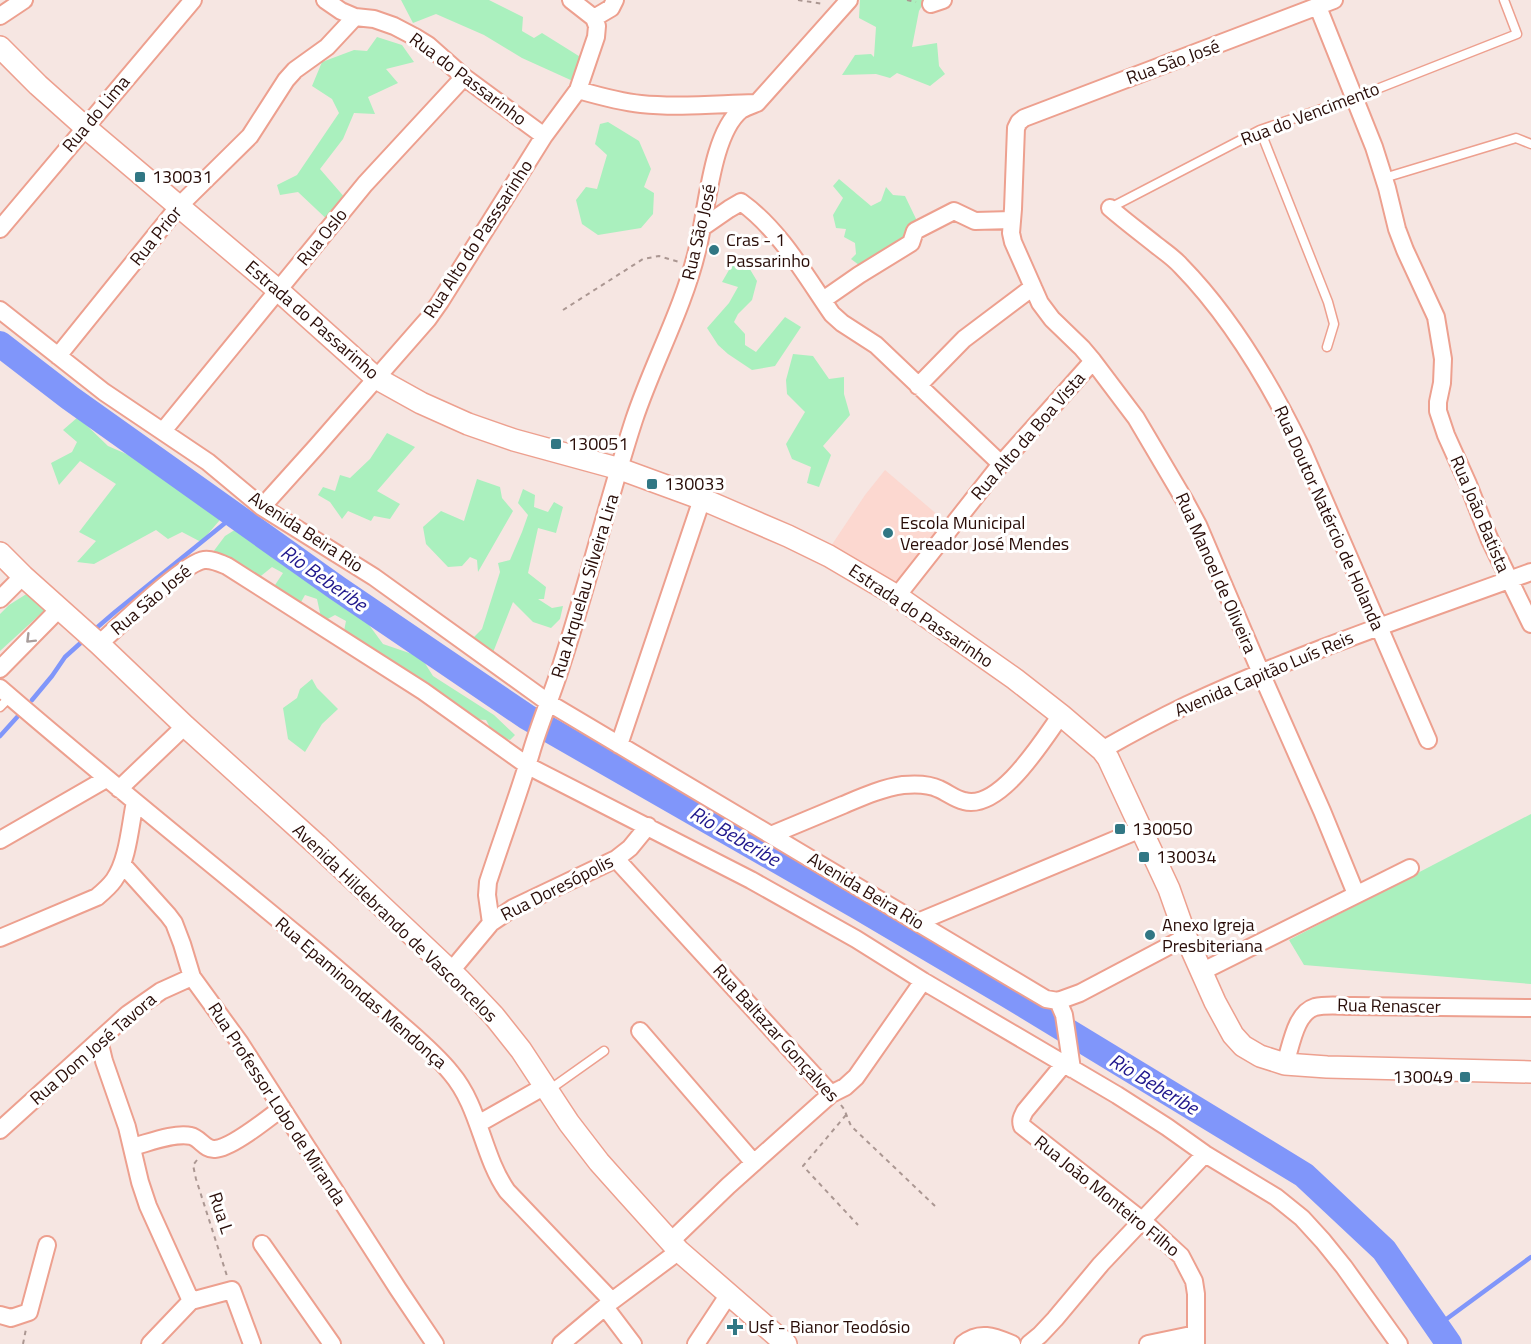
<svg xmlns="http://www.w3.org/2000/svg" width="1531" height="1344" viewBox="0 0 1531 1344" font-family="'Titillium Web',sans-serif">
<style>
.built{fill:#fcd8d0}
.green{fill:#aaf0be}
.lines{fill:none;stroke-linecap:round;stroke-linejoin:round}
.stream{stroke:#8096fa;stroke-width:4.5}
.river{stroke:#8096fa;stroke-width:26}
.service-casing{stroke:#eda08f;stroke-width:11}
.minor-casing{stroke:#eda08f;stroke-width:20}
.tertiary-casing{stroke:#eda08f;stroke-width:24}
.path{stroke:#ab9792;stroke-width:2;stroke-dasharray:4.5 4.5;stroke-linecap:butt}
.service{stroke:#fff;stroke-width:8}
.minor{stroke:#fff;stroke-width:16}
.tertiary{stroke:#fff;stroke-width:21}
.oneway{stroke:#a99e9c}
.poi-dot{fill:#317784;stroke:#fff;stroke-width:2}
.labels{text-anchor:middle;stroke-width:6;stroke-linejoin:round;paint-order:stroke}
.street-label{font-size:18px;fill:#290d08;stroke:#fff}
.poi-label{font-size:18px;fill:#290d08;stroke:#fff;text-anchor:start}
.water-label{font-size:20px;font-style:italic;fill:#1f178c;stroke:#fff}
</style>
<rect width="100%" height="100%" fill="#f6e6e2"/>
<!-- built -->
<path class="built" d="M885 470 946 522 895 583 831 546 865 495Z"/>
<!-- green -->
<path class="green" d="M401 0H489L523 17 522 31 534 38 542 33 582 58 575 82 522 58 484 35 436 14 413 23Z
M860 0H925L919 11 912 47 937 43 939 66 945 74 930 86 897 73 890 78 876 74 842 75 855 55 871 54 874 57 876 27 859 18Z
M377 37 402 45 414 62 386 69 398 83 368 97 375 114 354 113 343 139 320 169 346 199 333 225 298 192 280 195 277 185 297 175 339 113 332 99 312 86 322 62 354 50 367 51Z
M608 122 639 141 651 169 644 187 654 193 653 214 641 228 598 235 582 224 576 200 586 187 597 189 607 155 595 144 600 124Z
M839 179 871 206 881 201 886 187 893 195 905 196 918 223 907 241 859 265 851 259 856 254 855 243 844 237 846 229 836 228 833 215 843 198 833 186Z
M742 256 757 281 752 300 738 314 734 322 745 334V345L756 352 785 317 801 327 775 366 752 370 728 354 718 345 707 328 729 303 738 287 722 282 733 263Z
M793 354 813 356 829 379 844 377V394L850 415 823 446 831 455 819 487 807 483 811 467 792 459 786 444 805 412 787 394 786 380Z
M78 417 108 446 154 466 225 514 201 542 182 532 168 539 156 530 94 564 77 562 96 541 79 532 116 484 80 461 59 485 51 463 72 452 77 442 63 430Z
M387 433 415 447 377 491 400 504 390 519 374 516 371 521 348 511 342 519 330 502 318 495 323 487 335 491 340 475 350 478 370 459Z
M477 479 500 487 502 498 513 511 478 572 477 560 470 557 462 566 448 567 426 544 423 527 441 511 464 521Z
M523 489 535 495 534 507 548 512 554 502 563 507 556 533 538 528 528 573 546 587 544 599H538L552 608 563 606 560 619 551 628 533 622 513 602 492 655 472 639 482 629 500 572 498 563 510 560 522 532 528 515 518 503Z
M241 526 297 570 364 618 383 644 421 657 433 676 494 715 515 735 510 740 493 733 486 720 471 719 343 636 346 621 335 615 322 622 317 599 305 595 296 611 273 588 283 573 272 567 256 580 213 552 225 536Z
M28 593 47 608 0 651V614L9 605Z
M312 679 317 688 338 709 322 724 305 752 288 739 283 708 297 698 300 689Z
M1531 814V984L1304 965 1289 940Z"/>
<g class="lines">
<!-- stream -->
<path class="stream" d="M93 631 115 612 235 515
M32 700 52 676 65 657 85 639
M0 736 19 715
M1437 1326 1531 1257"/>
<!-- river -->
<path class="river" d="M0 344 70 398 337 588 527 717 857 906 1008 995 1304 1175 1384 1250 1449 1344"/>
<defs>
<path id="service" d="M1260 130 1328 302 1334 324 1327 347
M1384 178 1516 138 1531 144
M1110 208 1260 130 1354 98 1517 34 1504 0
M0 707 10 697
M549 1090 604 1051"/>
<path id="minor" d="M325 0 341 11 355 17 374 19 394 26 415 37 428 45 464 77 544 136
M1334 0 1024 118 1019 122 1016 128 1013 209 1011 233 1013 242 1040 303 1052 319 1082 348 1093 361 1136 418 1185 501 1198 525 1261 673 1322 811 1356 894
M931 4 943 0
M1318 7 1374 147 1387 188 1397 229 1405 250 1436 317 1443 359 1442 383 1438 402V411L1446 435 1468 484 1489 538 1531 624
M0 16 24 0
M594 18 611 8 615 0
M578 90C599 96 620 102 641 104 678 108 717 104 754 103
M1110 208C1125 221 1141 233 1156 245 1165 252 1174 258 1181 266 1231 317 1271 385 1302 449L1428 740
M703 227 729 209 741 202C780 230 805 275 832 314L842 323 876 345 1001 464
M0 229 193 0
M823 300 859 275 911 243 915 231 954 211 975 221 1012 220
M0 310 104 392 208 462 262 507 374 577 549 703 1046 999 1058 1001 1080 993 1186 937
M58 356 179 206 250 136 286 80 295 70 327 47 355 17
M918 386 964 339 1033 287
M163 431 365 184 464 77
M262 507 316 447 428 319 440 302 544 136 578 90 596 37 597 26 594 18 571 0
M897 596 1001 464 1093 361
M0 599 23 576
M99 644C117 628 185 562 204 560 212 559 220 563 227 566L423 691 528 766 751 880 856 939 923 981 1117 1095 1167 1127 1205 1154 1276 1197 1302 1218 1323 1241 1344 1267 1399 1344
M0 669 59 609
M0 688C97 772 197 852 296 934 330 962 363 991 396 1020 415 1037 435 1053 451 1073 480 1107 482 1155 507 1191L612 1301
M619 745 702 499
M1102 750C1130 734 1158 719 1187 705 1299 653 1416 614 1531 572
M119 789 185 726
M771 835C795 825 819 815 843 805 862 797 882 788 903 785 914 784 929 784 939 789 948 793 955 799 964 801 1000 811 1043 740 1061 715
M0 840 106 779
M616 859 831 1094
M123 865 168 915 174 923 182 944 192 977 240 1043 398 1289 435 1344
M918 922 1141 829
M491 923 487 895 488 882C502 839 518 796 531 753 540 722 553 693 562 663 588 583 608 500 634 420 653 363 683 309 697 251 707 213 711 134 741 110 746 107 752 105 757 103L849 0
M0 938 97 897C103 892 109 887 114 880 128 860 130 826 135 802
M451 971 491 923 513 908 616 859 630 848 648 826
M1201 972 1410 868
M1058 1001 1064 1015 1072 1069
M640 1031 754 1163
M99 1040 104 1061 127 1127 140 1182 148 1206 191 1301
M1064 1064 1025 1111C1022 1117 1020 1120 1022 1126L1143 1221 1181 1256 1194 1281 1196 1294V1344
M1285 1064C1291 1047 1295 1013 1315 1007 1327 1004 1341 1006 1353 1006L1531 1008
M478 1124 545 1086
M0 1130 128 1014 161 991 192 977
M132 1147C148 1143 175 1132 191 1136 200 1138 205 1150 215 1149 232 1148 267 1119 282 1108
M671 1241 728 1186 831 1094 845 1087 856 1077 923 981
M262 1244 332 1344
M605 1307 633 1344
M0 1315 11 1318 29 1312 47 1245
M150 1344 191 1301 232 1290 252 1344
M561 1344 612 1301 679 1251
M696 1344 729 1294
M963 1344C980 1330 995 1337 1012 1344
M1029 1344 1040 1335 1055 1319 1101 1264 1205 1154
M1148 1344 1196 1334"/>
<path id="tertiary" d="M0 47 38 85 85 127 279 291 376 378 421 403 468 424 514 440 620 469 702 499 788 536 829 556 897 596 1015 679 1061 715 1102 750 1108 758 1169 889 1186 937 1215 1002 1233 1035 1243 1046 1260 1056 1285 1064 1327 1067 1531 1072
M0 553 23 576 99 644 185 726 317 845 460 980 494 1016 521 1050 569 1123 599 1162 624 1190 679 1251 786 1344"/>
</defs>
<!-- service casing -->
<use href="#service" class="service-casing"/>
<!-- minor casing -->
<use href="#minor" class="minor-casing"/>
<!-- tertiary casing -->
<use href="#tertiary" class="tertiary-casing"/>
<!-- path -->
<path class="path" d="M798 0 824 4
M907 0 916 2
M563 310 643 259 659 256 679 262
M841 1105 844 1109 851 1126 935 1206
M846 1115 803 1166 858 1225
M197 1160 193 1165 196 1179 227 1276
M23 1344 26 1329"/>
<!-- service -->
<use href="#service" class="service"/>
<!-- minor -->
<use href="#minor" class="minor"/>
<!-- tertiary -->
<use href="#tertiary" class="tertiary"/>
</g>
<!-- one-way arrows -->
<defs><path id="oneway-chevron" d="M-2-3.5L2.5 0L-2 3.5" fill="none" stroke-width="1.6" stroke-linecap="round" stroke-linejoin="round" transform="scale(1.5)"/></defs>
<use class="oneway" href="#oneway-chevron" transform="translate(30 639) rotate(135)"/>
<!-- markers -->
<g class="poi-dot">
<rect x="134" y="171" width="12" height="12" rx="3"/>
<circle cx="714" cy="250" r="6"/>
<rect x="550" y="438" width="12" height="12" rx="3"/>
<rect x="646" y="478" width="12" height="12" rx="3"/>
<circle cx="888" cy="533" r="6"/>
<rect x="1114" y="823" width="12" height="12" rx="3"/>
<rect x="1138" y="851" width="12" height="12" rx="3"/>
<circle cx="1150" cy="935" r="6"/>
<rect x="1459" y="1071" width="12" height="12" rx="3"/>
<path d="M732 1318h6v6h6v6h-6v6h-6v-6h-6v-6h6z"/>
</g>
<g class="labels">
<!-- street labels -->
<g class="street-label">
<text transform="translate(1173 62) rotate(-20)" y="6">Rua São José</text>
<text transform="translate(468 79) rotate(37)" y="6">Rua do Passarinho</text>
<text transform="translate(96 114) rotate(-50)" y="6">Rua do Lima</text>
<text transform="translate(1310 114) rotate(-21)" y="6">Rua do Vencimento</text>
<text transform="translate(699 232) rotate(-77)" y="6">Rua São José</text>
<text transform="translate(156 236) rotate(-51)" y="6">Rua Prior</text>
<text transform="translate(322 237) rotate(-51)" y="6">Rua Oslo</text>
<text transform="translate(478 239) rotate(-57)" y="6">Rua Alto do Passsarinho</text>
<text transform="translate(312 320) rotate(41)" y="6">Estrada do Passarinho</text>
<text transform="translate(1028 436) rotate(-49)" y="6">Rua Alto da Boa Vista</text>
<text transform="translate(1480 514) rotate(67)" y="6">Rua João Batista</text>
<text transform="translate(1329 518) rotate(66)" y="6">Rua Doutor Natércio de Holanda</text>
<text transform="translate(306 532) rotate(33)" y="6">Avenida Beira Rio</text>
<text transform="translate(1216 573) rotate(66)" y="6">Rua Manoel de Oliveira</text>
<text transform="translate(585 586) rotate(-73)" y="6">Rua Arquelau Silveira Lira</text>
<text transform="translate(151 600) rotate(-40)" y="6">Rua São José</text>
<text transform="translate(921 616) rotate(34)" y="6">Estrada do Passarinho</text>
<text transform="translate(1264 674) rotate(-23)" y="6">Avenida Capitão Luís Reis</text>
<text transform="translate(557 888) rotate(-27)" y="6">Rua Doresópolis</text>
<text transform="translate(866 891) rotate(31)" y="6">Avenida Beira Rio</text>
<text transform="translate(395 923) rotate(44)" y="6">Avenida Hildebrando de Vasconcelos</text>
<text transform="translate(361 993) rotate(41)" y="6">Rua Epaminondas Mendonça</text>
<text transform="translate(1389 1006) rotate(1)" y="6">Rua Renascer</text>
<text transform="translate(776 1033) rotate(48)" y="6">Rua Baltazar Gonçalves</text>
<text transform="translate(93 1049) rotate(-41)" y="6">Rua Dom José Tavora</text>
<text transform="translate(277 1104) rotate(57)" y="6">Rua Professor Lobo de Miranda</text>
<text transform="translate(1107 1196) rotate(39)" y="6">Rua João Monteiro Filho</text>
<text transform="translate(221 1213) rotate(72)" y="6">Rua L</text>
</g>
<!-- poi labels -->
<g class="poi-label">
<text x="152" y="183">130031</text>
<text x="726" y="246">Cras - 1<tspan x="726" dy="21">Passarinho</tspan></text>
<text x="568" y="450">130051</text>
<text x="664" y="490">130033</text>
<text x="900" y="529">Escola Municipal<tspan x="900" dy="21">Vereador José Mendes</tspan></text>
<text x="1132" y="835">130050</text>
<text x="1156" y="863">130034</text>
<text x="1162" y="931">Anexo Igreja<tspan x="1162" dy="21">Presbiteriana</tspan></text>
<text x="1453" y="1083" text-anchor="end">130049</text>
<text x="748" y="1333">Usf - Bianor Teodósio</text>
</g>
<!-- water labels -->
<g class="water-label">
<text transform="translate(324 578) rotate(35)" y="7">Rio Beberibe</text>
<text transform="translate(735 836) rotate(30)" y="7">Rio Beberibe</text>
<text transform="translate(1154 1084) rotate(31)" y="7">Rio Beberibe</text>
</g>
</g>
</svg>
